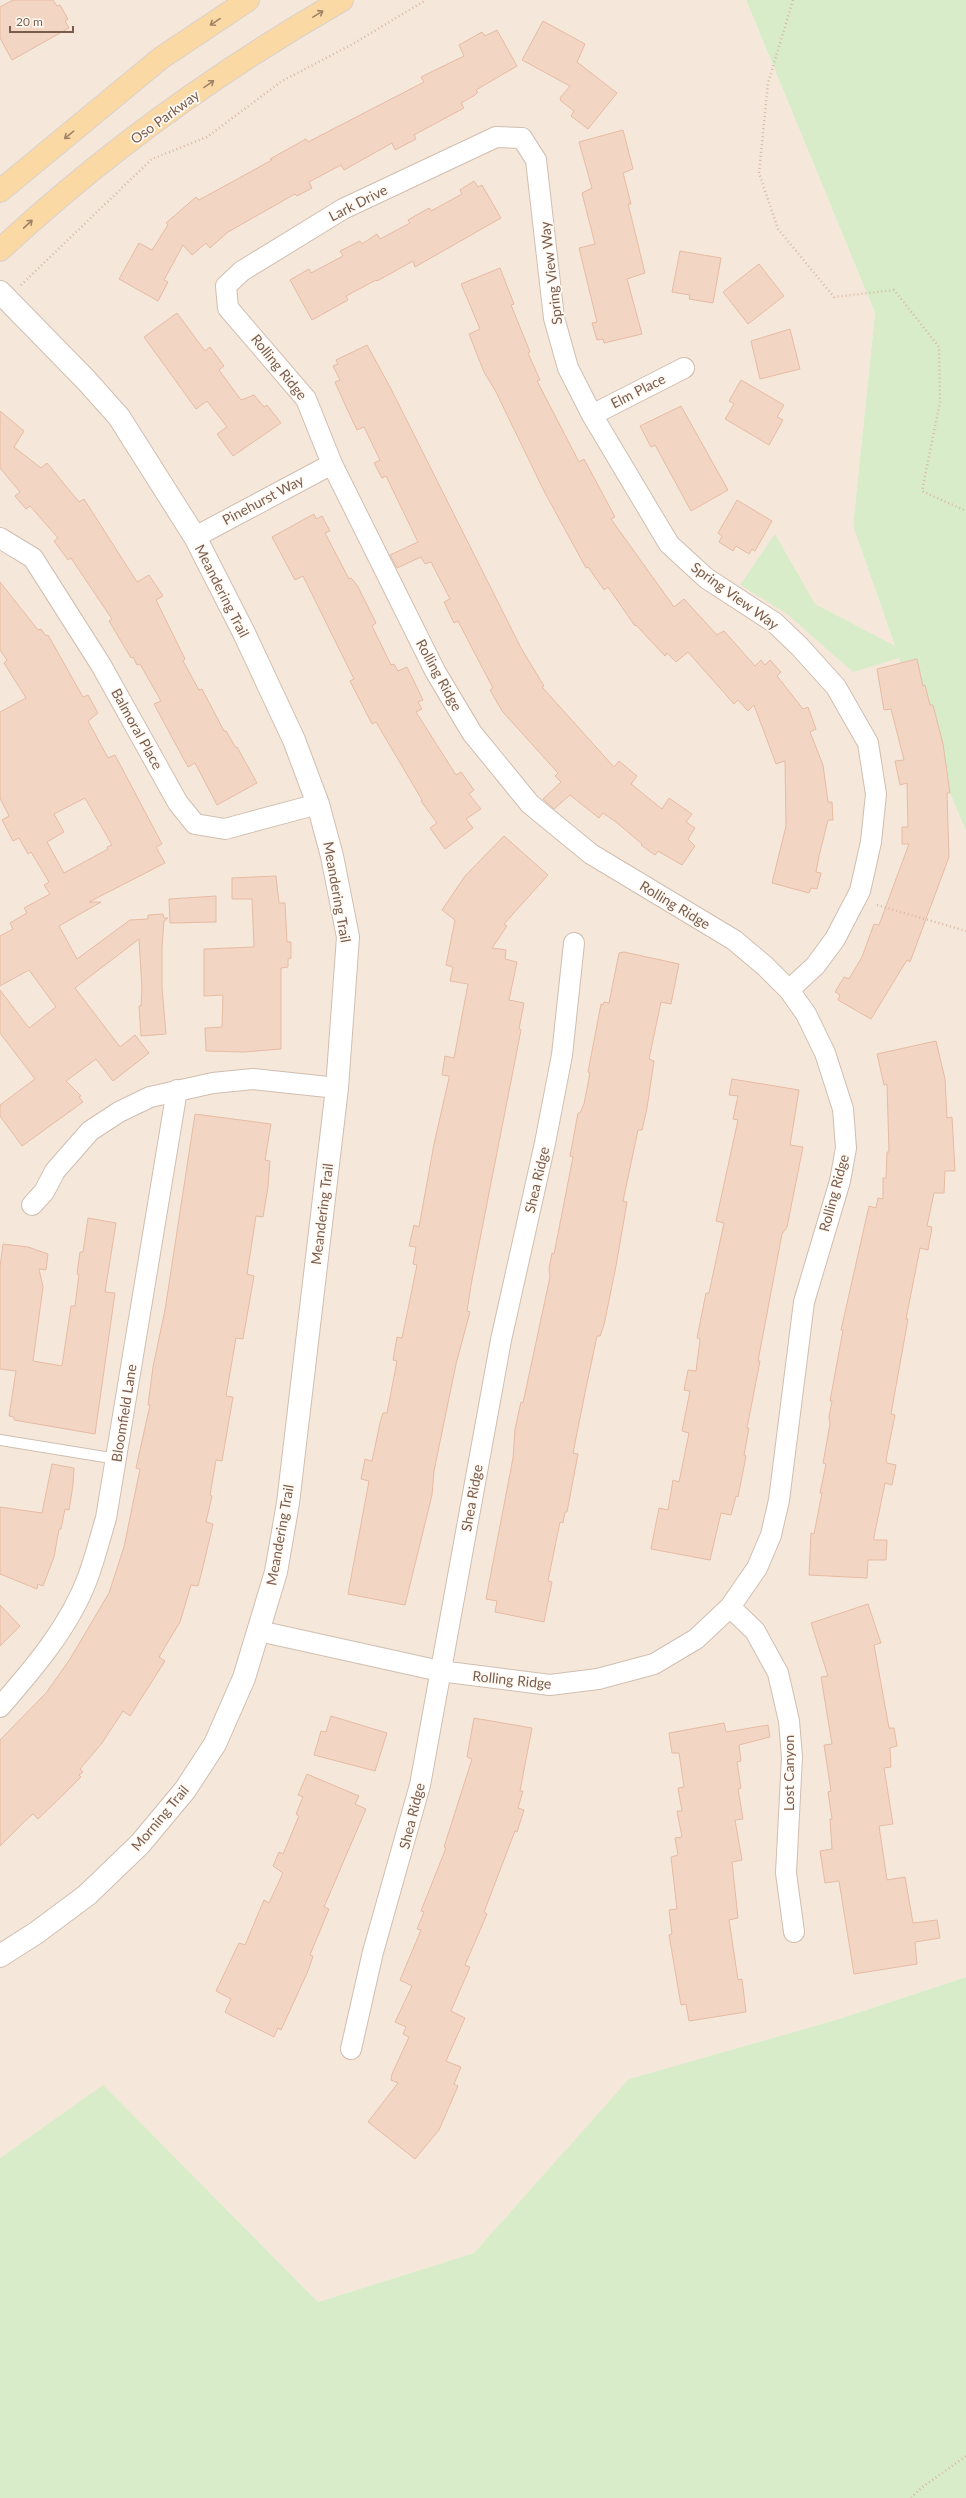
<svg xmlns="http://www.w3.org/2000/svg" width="966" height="2498" viewBox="0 0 966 2498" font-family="Lato,sans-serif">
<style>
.residential{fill:#f5e8da}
.green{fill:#d8ecc9}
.building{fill:#f3d5c3;stroke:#e6bba3;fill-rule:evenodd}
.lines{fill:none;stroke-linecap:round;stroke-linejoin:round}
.service-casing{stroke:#d1beb0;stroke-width:12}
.minor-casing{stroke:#d1beb0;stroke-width:22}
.tertiary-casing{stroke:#d1beb0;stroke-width:24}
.primary-casing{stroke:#dad1cd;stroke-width:24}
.path{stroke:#d9b8a5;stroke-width:2.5;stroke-dasharray:1 3;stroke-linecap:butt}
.service{stroke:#fff;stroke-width:10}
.minor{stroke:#fff;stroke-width:20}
.tertiary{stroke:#fff;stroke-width:22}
.primary{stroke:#fbd9a5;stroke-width:22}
.oneway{stroke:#a18267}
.labels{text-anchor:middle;stroke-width:3.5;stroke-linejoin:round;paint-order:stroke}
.street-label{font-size:14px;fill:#7a5c4d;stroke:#fffaf3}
</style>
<rect width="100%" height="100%" fill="#fdf6ec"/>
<!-- residential -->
<path class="residential" d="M0 0H746L875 313 853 526 930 746 966 831V1977L839 2019 630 2079 474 2253 318 2302 103 2086 0 2158Z"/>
<!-- green -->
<path class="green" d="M746 0H966V831L930 746 899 658 853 672 787 614 740 585 775 534 815 604 895 646 853 526 875 313Z
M966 1977V2498H0V2158L103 2085 318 2302 474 2253 629 2079 839 2019Z"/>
<!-- building -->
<path class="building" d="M13 0H53L57 6 60 5 68 19 65 21 69 28 12 60 0 38V7Z
M543 21 585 44 577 62 617 93 588 129 571 116 574 111 561 101 560 98 570 86 522 60Z
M497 30 517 66 476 90 478 92 475 95 461 103 464 108 414 135 416 139 395 150 392 143 344 170 341 165 309 182 312 188 297 196 295 194 228 232 210 248 206 243 192 255 183 245 164 280 168 282 158 301 119 279 139 243 152 250 168 225 166 223 196 197 199 200 272 160 270 159 306 139 308 142 424 82 421 77 464 56 459 45 482 32 485 36Z
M623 130 633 169 623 173 631 204H628L632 220 645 273 627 279 642 334 604 343 603 339 597 340 592 323 597 322 579 248 595 244 582 193 592 188 579 142Z
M474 181 478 187 482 185 501 218 415 267 413 261 377 281 376 280 346 296 348 300 312 320 290 280 309 269 311 273 343 256 340 251 360 241 362 244 377 234 380 239 410 223 408 220 429 208 431 211 462 194 460 190Z
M680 251 721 258 713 303 689 299 690 295 672 292Z
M759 264 784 296 748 324 723 292Z
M500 268 514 304 511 305 530 352 528 353 540 380 537 381 579 462 584 459 615 517 611 519 674 607 684 599 717 635 724 631 755 666 761 660 765 665 770 660 781 672 777 676 803 709 808 707 816 729 810 732 823 765 828 802H832L833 820H828L819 856 816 872 821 873 817 889 811 888 809 893 772 883 786 826 785 761 776 764 754 705 748 711 738 700 734 704 688 652 676 662 667 653 665 656 636 625 635 626 608 587 604 590 588 567 586 568 544 491 495 390 484 372 469 334 480 329 461 284Z
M177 313 205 351 210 347 224 366 219 370 241 400 254 395 264 407 267 405 281 423 233 456 217 434 227 427 207 401 196 409 144 337Z
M790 329 800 369 760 379 751 341Z
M367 345 390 387 521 648 544 686 542 687 614 767 619 761 637 776 631 784 662 809 669 798 692 814 686 822 695 828 688 839 695 846 682 865 658 851 655 855 641 845 642 844 616 822 603 813 599 818 570 795 554 809 543 799 561 782 555 776 558 773 502 711 490 690 493 688 473 650 458 621 454 623 444 602 450 599 431 562 425 564 421 557 397 568 390 555 418 542 386 476 382 478 374 463 380 460 364 427 357 430 347 409 335 382 340 380 333 366 338 364 336 360Z
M741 380 784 405 777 417 783 420 769 445 725 419 734 404 729 401Z
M681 406 728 490 691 511 655 445 651 447 640 426Z
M0 411 24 431 14 447 41 468 47 463 79 502 84 499 137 582 149 575 163 596 156 600 185 659 183 661 199 690 202 689 224 731H226L236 748 237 747 257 783 217 805 195 763 188 767 154 704 161 701 140 664 137 665 133 657 131 658 109 621 112 619 71 558 68 560 54 541 58 538 30 506 26 509 15 496 20 492 0 468Z
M737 500 772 521 755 551 752 549 749 554 736 546 733 551 719 542 722 536 718 533Z
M314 514 316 519 322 516 330 531 325 533 349 579 351 578 357 585 376 623 372 626 391 665 394 664 398 671 407 667 423 700 418 702 422 709 416 712 456 775 461 772 474 790 469 794 481 809 466 819 473 828 445 849 430 828 437 823 421 801 422 800 376 722 372 724 350 681 354 679 303 576 295 580 272 537Z
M0 582 38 630 41 629 46 636 48 635 83 697 88 695 98 713 88 721 108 758 115 755 162 844 156 847 165 863 89 902H101L59 926 77 959 130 920 148 919V915L163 914 164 918H168L164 921 162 947V988L166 1034 141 1036 139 1006H141L142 989 139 939 75 988 120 1047 135 1035 149 1053 113 1081 96 1059 66 1081 81 1096 79 1097 83 1102 22 1146 0 1116V1105L35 1079 0 1033V990L29 1028 56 1007 29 970 0 986V936L13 929 10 923 27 913 24 908 50 894 44 885 49 882 31 852 28 854 19 838 13 841 2 820 9 816 0 798V712L26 698 4 663 7 660 0 650ZM85 798 112 845 107 847 108 849 64 873 47 842 64 832 54 814Z
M917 659 923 686 925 685 930 705H933L943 744 950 793H947L949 857 910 962 907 960 871 1019 838 1000 840 995 835 992 844 977 849 979 862 957 874 924 879 925 909 844H902V827H908L907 783 900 785 895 761 904 760 891 709 884 710 877 669Z
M504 836 548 875 504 924 507 926 492 948 506 950 505 959 517 962 509 1000 524 1003 519 1029 521 1030 471 1285 467 1311 470 1312 456 1364 434 1471 432 1495 405 1605 348 1594 369 1481 361 1479 365 1459 372 1461 380 1423 383 1413H387L397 1361 393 1360 397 1337 402 1338 417 1265 413 1264 416 1247 409 1246 414 1225 419 1227 434 1144 449 1078V1076L442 1075 445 1056 454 1058 468 984 450 981 453 967 446 965 455 920 442 910 465 876Z
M276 876 279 903H285L287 942H291V958L288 959V967L281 968V1049L244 1052 206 1051 205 1028 222 1027 223 995 204 996V949L254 947 252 899H232V878Z
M216 896V922L170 923 169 899Z
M624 952 679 964 671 1004 661 1002 649 1059 654 1061 647 1108 642 1130H638L623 1201 627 1202 616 1266 604 1325 600 1336H597L586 1388 573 1453 578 1454 567 1512H565L563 1523 560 1522 548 1581 552 1582 544 1622 495 1612 497 1601 486 1599 513 1458 515 1429 521 1402 523 1403 550 1277 549 1269 552 1253 554 1254 573 1157 570 1156 578 1113H580L584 1104 590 1073 588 1072 601 1004 603 1005 604 1002 609 1003 619 953Z
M936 1041 945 1079 947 1118 952 1117 955 1171H945L944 1193H934L927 1226 932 1227 928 1250 920 1248 906 1319H908L891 1414 895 1415 886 1460 887 1463 896 1465 892 1485 885 1483 874 1537V1540H887L886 1560H868L867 1578 809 1575 811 1533 814 1534 822 1493H820L826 1464 823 1463 830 1424 829 1417 832 1401H830L843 1330H841L869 1206 876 1208 878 1198 883 1199V1178H886L887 1152H889L887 1084 884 1085 877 1054Z
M732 1079 799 1090 790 1145 803 1147 787 1227 782 1234 758 1361H760L747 1428H749L744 1455 746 1456 738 1497 736 1496 731 1515 721 1513 710 1560 651 1549 659 1508 668 1510 673 1480 679 1482 689 1433 682 1431 690 1391 684 1390 688 1370 696 1371 700 1339 697 1338 706 1293H709L724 1223 716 1221 738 1120 733 1119 738 1096 729 1095Z
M195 1114 271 1124 265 1160 270 1161 268 1187 263 1217 256 1216 247 1274 254 1276 243 1339 236 1338 226 1396 233 1397 222 1461 216 1460 210 1495 212 1496 206 1522 213 1524 203 1567 198 1586 191 1585 180 1622 159 1657 165 1661 130 1716 123 1711 102 1743 80 1769 83 1772 79 1775 81 1777 64 1794 38 1819 33 1814 25 1821 0 1846V1740L46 1693 70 1659 109 1593 124 1547 140 1469 136 1468 150 1405H148L153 1367 165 1310Z
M88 1218 116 1223 105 1292 115 1293 95 1434 14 1420V1417L9 1416 16 1371 0 1369V1267L3 1244 28 1247 48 1254 46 1270 39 1269 43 1287 33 1361 62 1366 71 1306H75L79 1275 77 1274 80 1252H83Z
M52 1464 74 1468 73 1485 69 1510 65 1509 61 1529H59L54 1557 43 1586 38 1584 37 1589 0 1574V1507L42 1513Z
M868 1604 881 1643 874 1645 889 1728H894L897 1746 890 1748 891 1767 884 1768 893 1824 879 1826 887 1880 905 1877 913 1923 937 1920 940 1938 915 1942 917 1964 854 1974 839 1881 825 1883 820 1851 832 1849 830 1819H832L828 1792 831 1791 824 1745 832 1744 821 1677 828 1676 811 1623Z
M0 1605 20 1626 0 1646Z
M331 1716 387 1733 375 1771 314 1755 321 1731 326 1732Z
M474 1718 532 1728 520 1791H523L518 1808 524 1810 517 1832 515 1831 484 1912 487 1914 465 1965 470 1967 451 2011 465 2018 446 2061 461 2067 454 2084 458 2086 439 2130 415 2159 368 2122 398 2083 391 2080 392 2074 409 2037 403 2034 406 2027 395 2022 412 1986 400 1980 421 1930 417 1929 424 1912 421 1911 446 1848 444 1847 472 1759 467 1757Z
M724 1723 726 1732 768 1725 770 1737 739 1745 741 1761 737 1762 741 1788 738 1789 743 1819 735 1820 742 1860 732 1862 738 1918 729 1920 738 1980 742 1979 746 2012 689 2021 686 2004 681 2005 669 1935 672 1934 669 1910 677 1909 671 1857 678 1855 675 1838 682 1837 677 1811H682L678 1788 684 1787 679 1753H672L669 1733Z
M307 1774 359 1796 355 1804 366 1809 324 1907 329 1909 310 1955 313 1956 308 1971 281 2030 278 2028 274 2037 228 2014 225 2012 231 1999 216 1991 239 1943 245 1945 264 1900 269 1903 283 1873 273 1866 279 1852 283 1854 299 1816 296 1814 303 1797 298 1795Z"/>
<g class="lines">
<defs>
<path id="service" d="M0 1440 117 1459"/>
<path id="minor" d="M592 415 684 368
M195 537 332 464
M0 538 33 558 101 665 178 803 195 824 225 829 318 804
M32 1205 44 1192 55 1171 90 1131 119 1112 150 1097 213 1083 253 1079 337 1088
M730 1607 755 1631 778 1673 789 1721 792 1757 786 1873 794 1932
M259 1631 440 1671 550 1685 598 1679 654 1664 696 1639 730 1607 757 1568 771 1535 779 1500 804 1302 840 1181 846 1148 843 1109 825 1053 806 1014 789 990 765 966 734 940 591 854 530 804 472 733 435 671 332 464 306 399 228 308 226 286 242 271 343 209 496 137 522 138 536 160 554 318 568 368 592 415 669 544 706 578 775 623 800 647 836 687 868 743 876 794 871 842 860 891 835 939 815 966 789 990
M0 1707C34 1668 70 1626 88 1577 95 1558 100 1538 106 1518L177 1090
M351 2049 373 1952 420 1785 501 1340 545 1143 562 1055 574 943"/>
<path id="tertiary" d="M0 292 86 380 119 417 195 537 244 633 294 740 318 804 332 856 348 937 337 1088 288 1503 276 1572 244 1678 215 1744 185 1790 140 1844 87 1895 36 1933 0 1956"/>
<path id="primary" d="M0 191 161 58 248 0
M0 250C103 154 220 70 342 0"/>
</defs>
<!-- service casing -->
<use href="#service" class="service-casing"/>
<!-- minor casing -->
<use href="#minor" class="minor-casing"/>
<!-- tertiary casing -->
<use href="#tertiary" class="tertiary-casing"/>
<!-- primary casing -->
<use href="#primary" class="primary-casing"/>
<!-- path -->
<path class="path" d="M793 0 768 83 759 173 778 229 834 297 894 290 939 347 940 402 922 491 966 511
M21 285 152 159 207 137 282 81 351 45 426 0
M877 905 966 931
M911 2498 921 2488 966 2456"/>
<!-- service -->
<use href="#service" class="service"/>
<!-- minor -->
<use href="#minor" class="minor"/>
<!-- tertiary -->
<use href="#tertiary" class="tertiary"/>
<!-- primary -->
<use href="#primary" class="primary"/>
</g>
<!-- one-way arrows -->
<defs><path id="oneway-shaft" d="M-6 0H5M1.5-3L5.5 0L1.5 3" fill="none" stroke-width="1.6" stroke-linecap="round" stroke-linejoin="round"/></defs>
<g class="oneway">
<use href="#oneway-shaft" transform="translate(318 14) rotate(-31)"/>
<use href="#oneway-shaft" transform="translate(215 22) rotate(146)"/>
<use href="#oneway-shaft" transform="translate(209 84) rotate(-35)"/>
<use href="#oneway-shaft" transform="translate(69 135) rotate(141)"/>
<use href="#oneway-shaft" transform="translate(28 224) rotate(-43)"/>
</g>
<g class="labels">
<!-- street labels -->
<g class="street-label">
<text transform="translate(165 117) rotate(-36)" y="5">Oso Parkway</text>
<text transform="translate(358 203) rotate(-27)" y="5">Lark Drive</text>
<text transform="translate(551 273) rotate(-97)" y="5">Spring View Way</text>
<text transform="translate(279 367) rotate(51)" y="5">Rolling Ridge</text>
<text transform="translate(638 391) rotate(-27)" y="5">Elm Place</text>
<text transform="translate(263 500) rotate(-28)" y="5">Pinehurst Way</text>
<text transform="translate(222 591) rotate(63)" y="5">Meandering Trail</text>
<text transform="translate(735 596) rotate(36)" y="5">Spring View Way</text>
<text transform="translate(439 675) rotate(61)" y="5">Rolling Ridge</text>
<text transform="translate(137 729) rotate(61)" y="5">Balmoral Place</text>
<text transform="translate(337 892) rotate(80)" y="5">Meandering Trail</text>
<text transform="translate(675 905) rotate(31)" y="5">Rolling Ridge</text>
<text transform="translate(537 1180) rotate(-77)" y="5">Shea Ridge</text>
<text transform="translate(834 1193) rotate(-75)" y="5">Rolling Ridge</text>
<text transform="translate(322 1214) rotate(-83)" y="5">Meandering Trail</text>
<text transform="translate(124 1413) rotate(-81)" y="5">Bloomfield Lane</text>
<text transform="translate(472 1498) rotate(-80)" y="5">Shea Ridge</text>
<text transform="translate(280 1535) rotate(-80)" y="5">Meandering Trail</text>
<text transform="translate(512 1680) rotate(6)" y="5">Rolling Ridge</text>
<text transform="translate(789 1773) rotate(-90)" y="5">Lost Canyon</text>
<text transform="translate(412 1816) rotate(-76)" y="5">Shea Ridge</text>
<text transform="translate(160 1818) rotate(-50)" y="5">Morning Trail</text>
</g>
</g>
<!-- scale -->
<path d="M10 26v6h63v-6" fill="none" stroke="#7a5c4d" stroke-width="2"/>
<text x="16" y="26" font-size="12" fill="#7a5c4d" stroke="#fffaf3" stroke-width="3" paint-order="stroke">20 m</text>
</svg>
